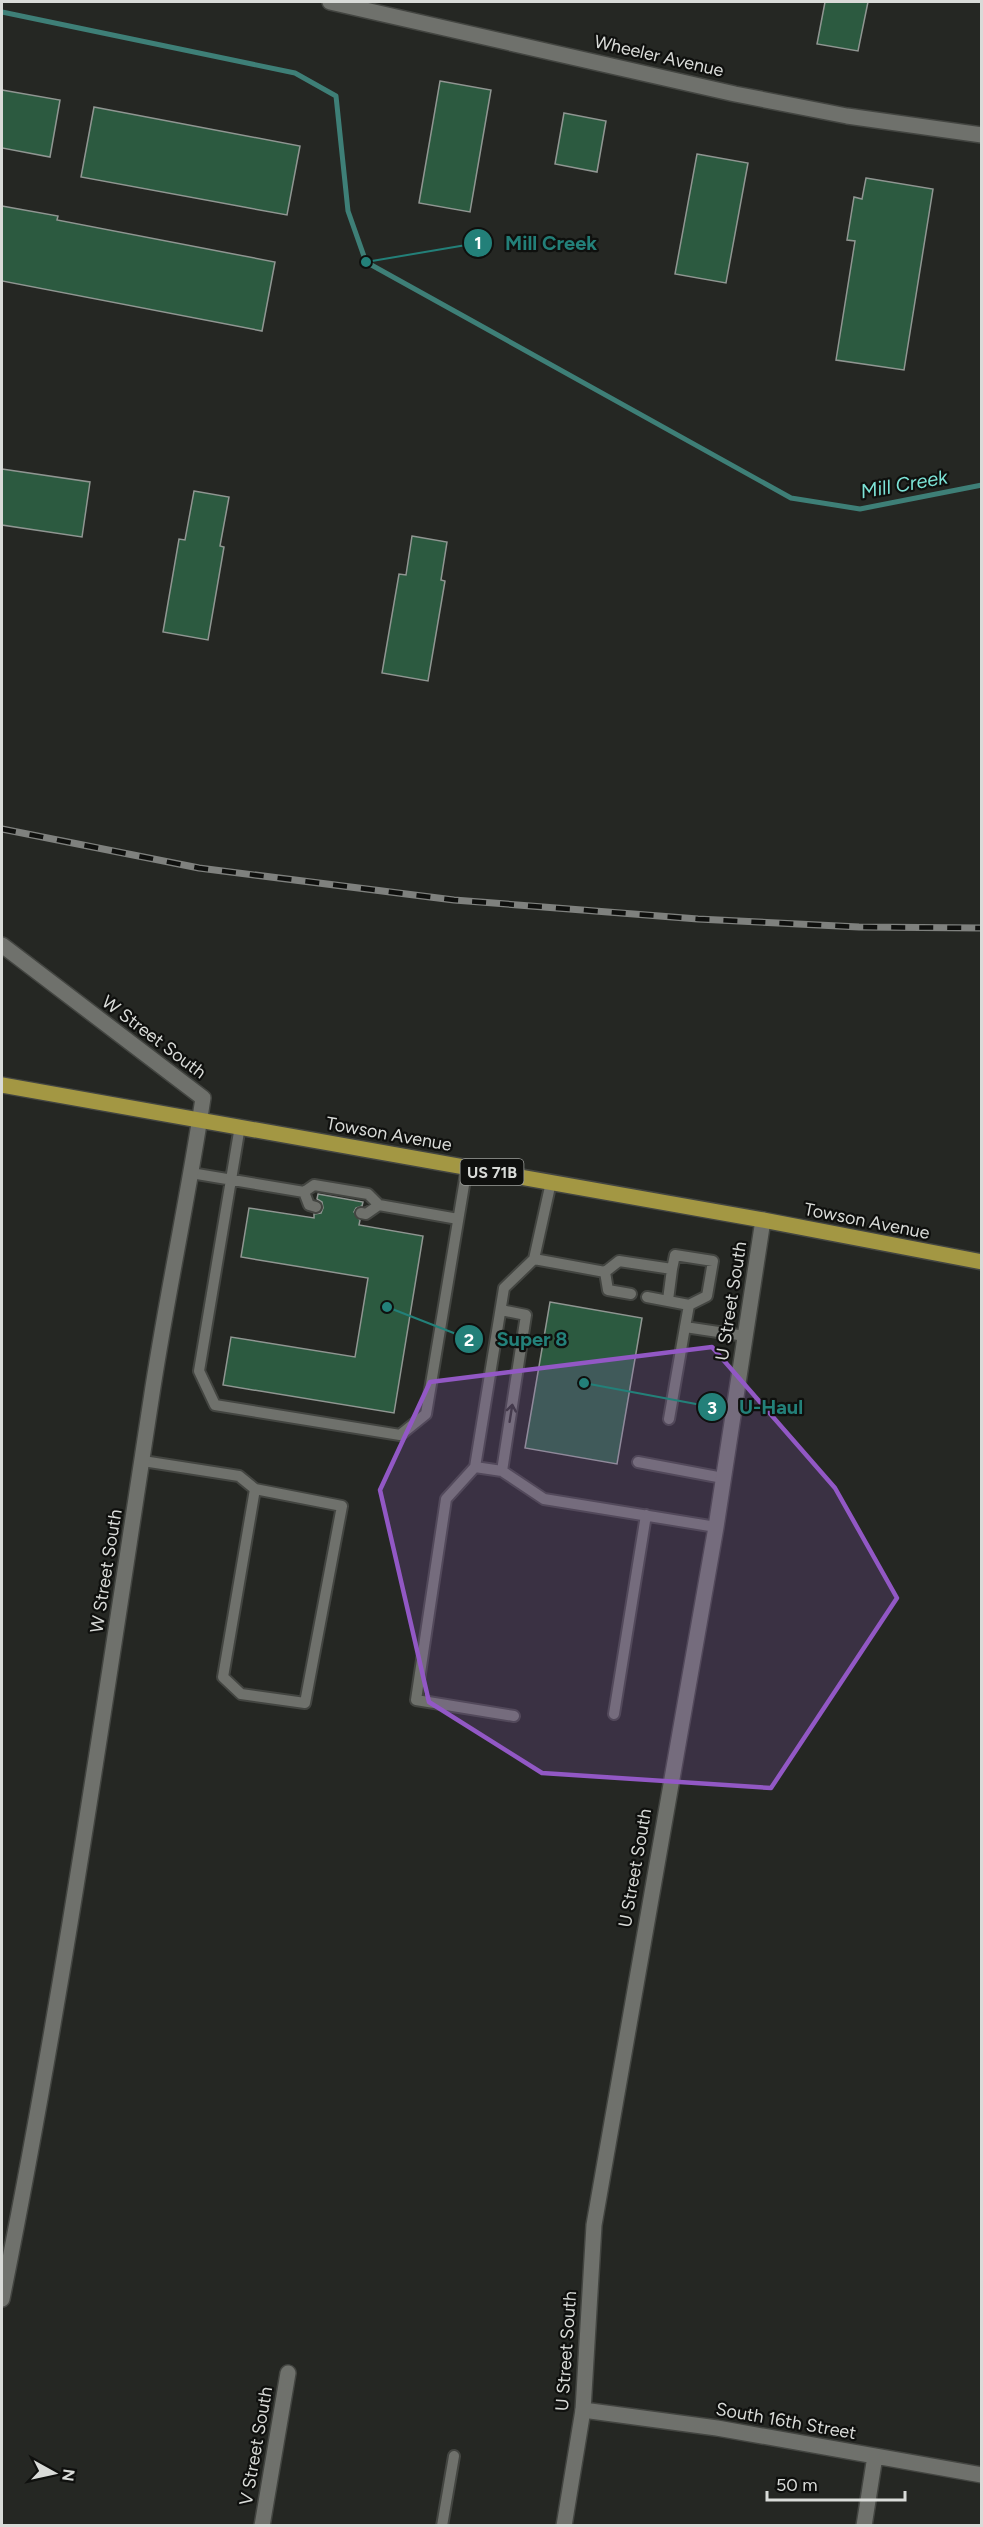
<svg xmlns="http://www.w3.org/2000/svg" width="983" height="2527" viewBox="0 0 983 2527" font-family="Figtree,sans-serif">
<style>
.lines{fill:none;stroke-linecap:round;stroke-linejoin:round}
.stream{stroke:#3e7f77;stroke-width:5}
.building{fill:#2c5a40;stroke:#909692;stroke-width:1.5}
.service-casing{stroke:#434541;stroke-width:14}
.minor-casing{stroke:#434541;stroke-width:18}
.tertiary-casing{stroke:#434541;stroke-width:18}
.secondary-casing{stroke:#434541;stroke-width:18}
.primary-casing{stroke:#434541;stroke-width:18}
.service{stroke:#6f716c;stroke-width:10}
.minor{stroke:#6f716c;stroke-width:15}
.tertiary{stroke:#6f716c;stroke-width:15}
.secondary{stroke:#6f716c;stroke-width:15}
.primary{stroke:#a39743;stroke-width:15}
.rail-casing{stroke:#7f817e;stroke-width:7}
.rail{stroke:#0f100e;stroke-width:4.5;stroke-dasharray:14;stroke-linecap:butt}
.oneway{stroke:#31322f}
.marked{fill:#9258c5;fill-opacity:0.2;stroke:#9258c5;stroke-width:4.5;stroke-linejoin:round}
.labels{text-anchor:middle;stroke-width:4.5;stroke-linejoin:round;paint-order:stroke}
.shield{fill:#0f100e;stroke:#9c9e9b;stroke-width:1.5}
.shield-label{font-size:16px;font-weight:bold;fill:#d9dbd8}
.street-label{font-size:18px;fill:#d9dbd8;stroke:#0f100e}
.water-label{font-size:20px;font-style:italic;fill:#7ce2d6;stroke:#0f100e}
.leader{fill:none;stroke:#238079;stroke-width:2}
.callout-dot{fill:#238079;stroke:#0f100e;stroke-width:2}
.mark-label{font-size:18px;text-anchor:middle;font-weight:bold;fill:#fff}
.callout-label{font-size:20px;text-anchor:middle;font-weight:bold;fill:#238079;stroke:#0f100e;stroke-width:4.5;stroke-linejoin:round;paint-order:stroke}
</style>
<rect width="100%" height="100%" fill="#252723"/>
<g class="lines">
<!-- stream -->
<path class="stream" d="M2 12 295 73 336 96 348 211 366 262 791 498 860 509 982 485"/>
</g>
<!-- building -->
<path class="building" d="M825 2H868L858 51 817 44Z
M440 81 491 90 470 212 419 203Z
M2 90 60 100 50 157 2 148Z
M94 107 300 146 287 215 81 177Z
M564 113 606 121 597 172 555 164Z
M697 154 748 163 726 283 675 274Z
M866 178 933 189 904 370 836 360 855 241 847 240 854 197 862 199Z
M2 206 58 216 57 220 275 262 262 331 2 281Z
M2 469 90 482 82 537 2 525Z
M194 491 229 497 220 546 224 547 208 640 163 632 179 539 185 540Z
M412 536 447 542 441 580 445 581 428 681 382 673 399 574 406 575Z
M318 1194 363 1202 362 1206 356 1208 354 1212 360 1220 359 1225 423 1236 394 1413 223 1385 231 1337 355 1357 368 1278 241 1257 249 1208 314 1218V1214L321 1213 323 1208 322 1202 317 1199Z
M550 1302 642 1318 617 1464 525 1448Z"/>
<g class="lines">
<defs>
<path id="service" d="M240 1126 199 1371 215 1405 400 1435 426 1414 467 1167
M191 1173 304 1192 314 1185 368 1194 379 1205 458 1219
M304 1192 309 1205 316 1207
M361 1213 366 1214 379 1205
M534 1259 605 1272 619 1261 672 1269 668 1300
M672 1269 675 1255 713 1261 707 1296 689 1305
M605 1272 608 1290 631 1294
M647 1297 689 1305 685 1327 745 1336
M501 1310 526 1315 502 1471
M669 1419 685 1327
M143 1461 239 1476 255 1489 223 1677 241 1694 305 1703 342 1506 255 1489
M638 1462 723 1478
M475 1467 502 1471 544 1499 716 1527
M614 1714 646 1515
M514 1716 416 1700 446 1499 475 1467 504 1288 534 1259 551 1182
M442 2526 454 2456"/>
<path id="minor" d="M2 945 203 1098C188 1199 166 1299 151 1400 105 1700 62 2002 2 2299
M583 2410 717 2428 982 2475
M262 2526 288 2373
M864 2526 875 2456"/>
<path id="tertiary" d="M564 2526 583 2410 594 2225 716 1527 763 1220"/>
<path id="secondary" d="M330 2 735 94 847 116 982 135"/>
<path id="primary" d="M2 1085 763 1220 982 1262"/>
</defs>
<!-- service casing -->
<use href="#service" class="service-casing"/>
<!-- minor casing -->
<use href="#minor" class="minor-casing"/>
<!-- tertiary casing -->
<use href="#tertiary" class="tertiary-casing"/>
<!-- secondary casing -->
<use href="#secondary" class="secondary-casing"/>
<!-- primary casing -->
<use href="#primary" class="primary-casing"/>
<!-- service -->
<use href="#service" class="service"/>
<!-- minor -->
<use href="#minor" class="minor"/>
<!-- tertiary -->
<use href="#tertiary" class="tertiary"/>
<!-- secondary -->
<use href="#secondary" class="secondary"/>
<!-- primary -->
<use href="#primary" class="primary"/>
<defs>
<path id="rail" d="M2 829 199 868 454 900 698 919 859 927 982 928"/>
</defs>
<!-- rail casing -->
<use href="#rail" class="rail-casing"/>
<!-- rail -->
<use href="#rail" class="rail"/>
</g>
<!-- one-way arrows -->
<defs><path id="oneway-shaft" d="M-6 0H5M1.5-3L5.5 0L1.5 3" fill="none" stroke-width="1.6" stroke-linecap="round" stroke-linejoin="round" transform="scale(1.5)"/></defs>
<use class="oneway" href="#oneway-shaft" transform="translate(511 1413) rotate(-81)"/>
<!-- marked area -->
<path class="marked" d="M712 1347 835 1488 897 1598 771 1788 542 1773 429 1702 380 1490 430 1382Z"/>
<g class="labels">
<!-- shield labels -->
<rect class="shield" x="460.5" y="1159" width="63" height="26" rx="4.5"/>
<g class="shield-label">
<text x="492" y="1178">US 71B</text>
</g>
<!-- street labels -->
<g class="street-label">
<text transform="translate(659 56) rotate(13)" y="6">Wheeler Avenue</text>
<text transform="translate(154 1037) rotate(37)" y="6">W Street South</text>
<text transform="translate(389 1134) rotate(10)" y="6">Towson Avenue</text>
<text transform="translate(867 1221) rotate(11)" y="6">Towson Avenue</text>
<text transform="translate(731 1301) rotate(-81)" y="6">U Street South</text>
<text transform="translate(106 1571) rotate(-81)" y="6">W Street South</text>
<text transform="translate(635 1868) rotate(-80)" y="6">U Street South</text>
<text transform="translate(566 2351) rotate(-86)" y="6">U Street South</text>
<text transform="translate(786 2421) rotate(10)" y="6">South 16th Street</text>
<text transform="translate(256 2446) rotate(-80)" y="6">V Street South</text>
</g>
<!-- water labels -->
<g class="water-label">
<text transform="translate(904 484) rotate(-10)" y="7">Mill Creek</text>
</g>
</g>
<!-- callouts -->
<path class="leader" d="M366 262L478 243M387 1307L469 1339M584 1383L712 1407"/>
<g class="callout-dot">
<circle cx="366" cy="262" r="6"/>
<circle cx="387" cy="1307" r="6"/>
<circle cx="584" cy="1383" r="6"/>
<circle cx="478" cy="243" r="15"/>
<circle cx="469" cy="1339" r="15"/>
<circle cx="712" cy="1407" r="15"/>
</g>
<g class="mark-label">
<text x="478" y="249">1</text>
<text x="469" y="1346">2</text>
<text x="712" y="1414">3</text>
</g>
<g class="callout-label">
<text x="551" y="250">Mill Creek</text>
<text x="532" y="1346">Super 8</text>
<text x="771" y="1414">U-Haul</text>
</g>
<!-- border -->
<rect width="983" height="2527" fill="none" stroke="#d9dbd8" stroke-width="6"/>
<!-- north arrow -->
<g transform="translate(54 2473) rotate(98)" stroke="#0f100e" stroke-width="4.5" paint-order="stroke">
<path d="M0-4.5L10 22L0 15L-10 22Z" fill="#d9dbd8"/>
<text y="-9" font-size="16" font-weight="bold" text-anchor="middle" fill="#d9dbd8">N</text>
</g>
<!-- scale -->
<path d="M767 2491v9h138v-9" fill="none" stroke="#d9dbd8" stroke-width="3"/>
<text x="776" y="2491" font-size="18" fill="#d9dbd8" stroke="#0f100e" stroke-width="4.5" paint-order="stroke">50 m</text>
</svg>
